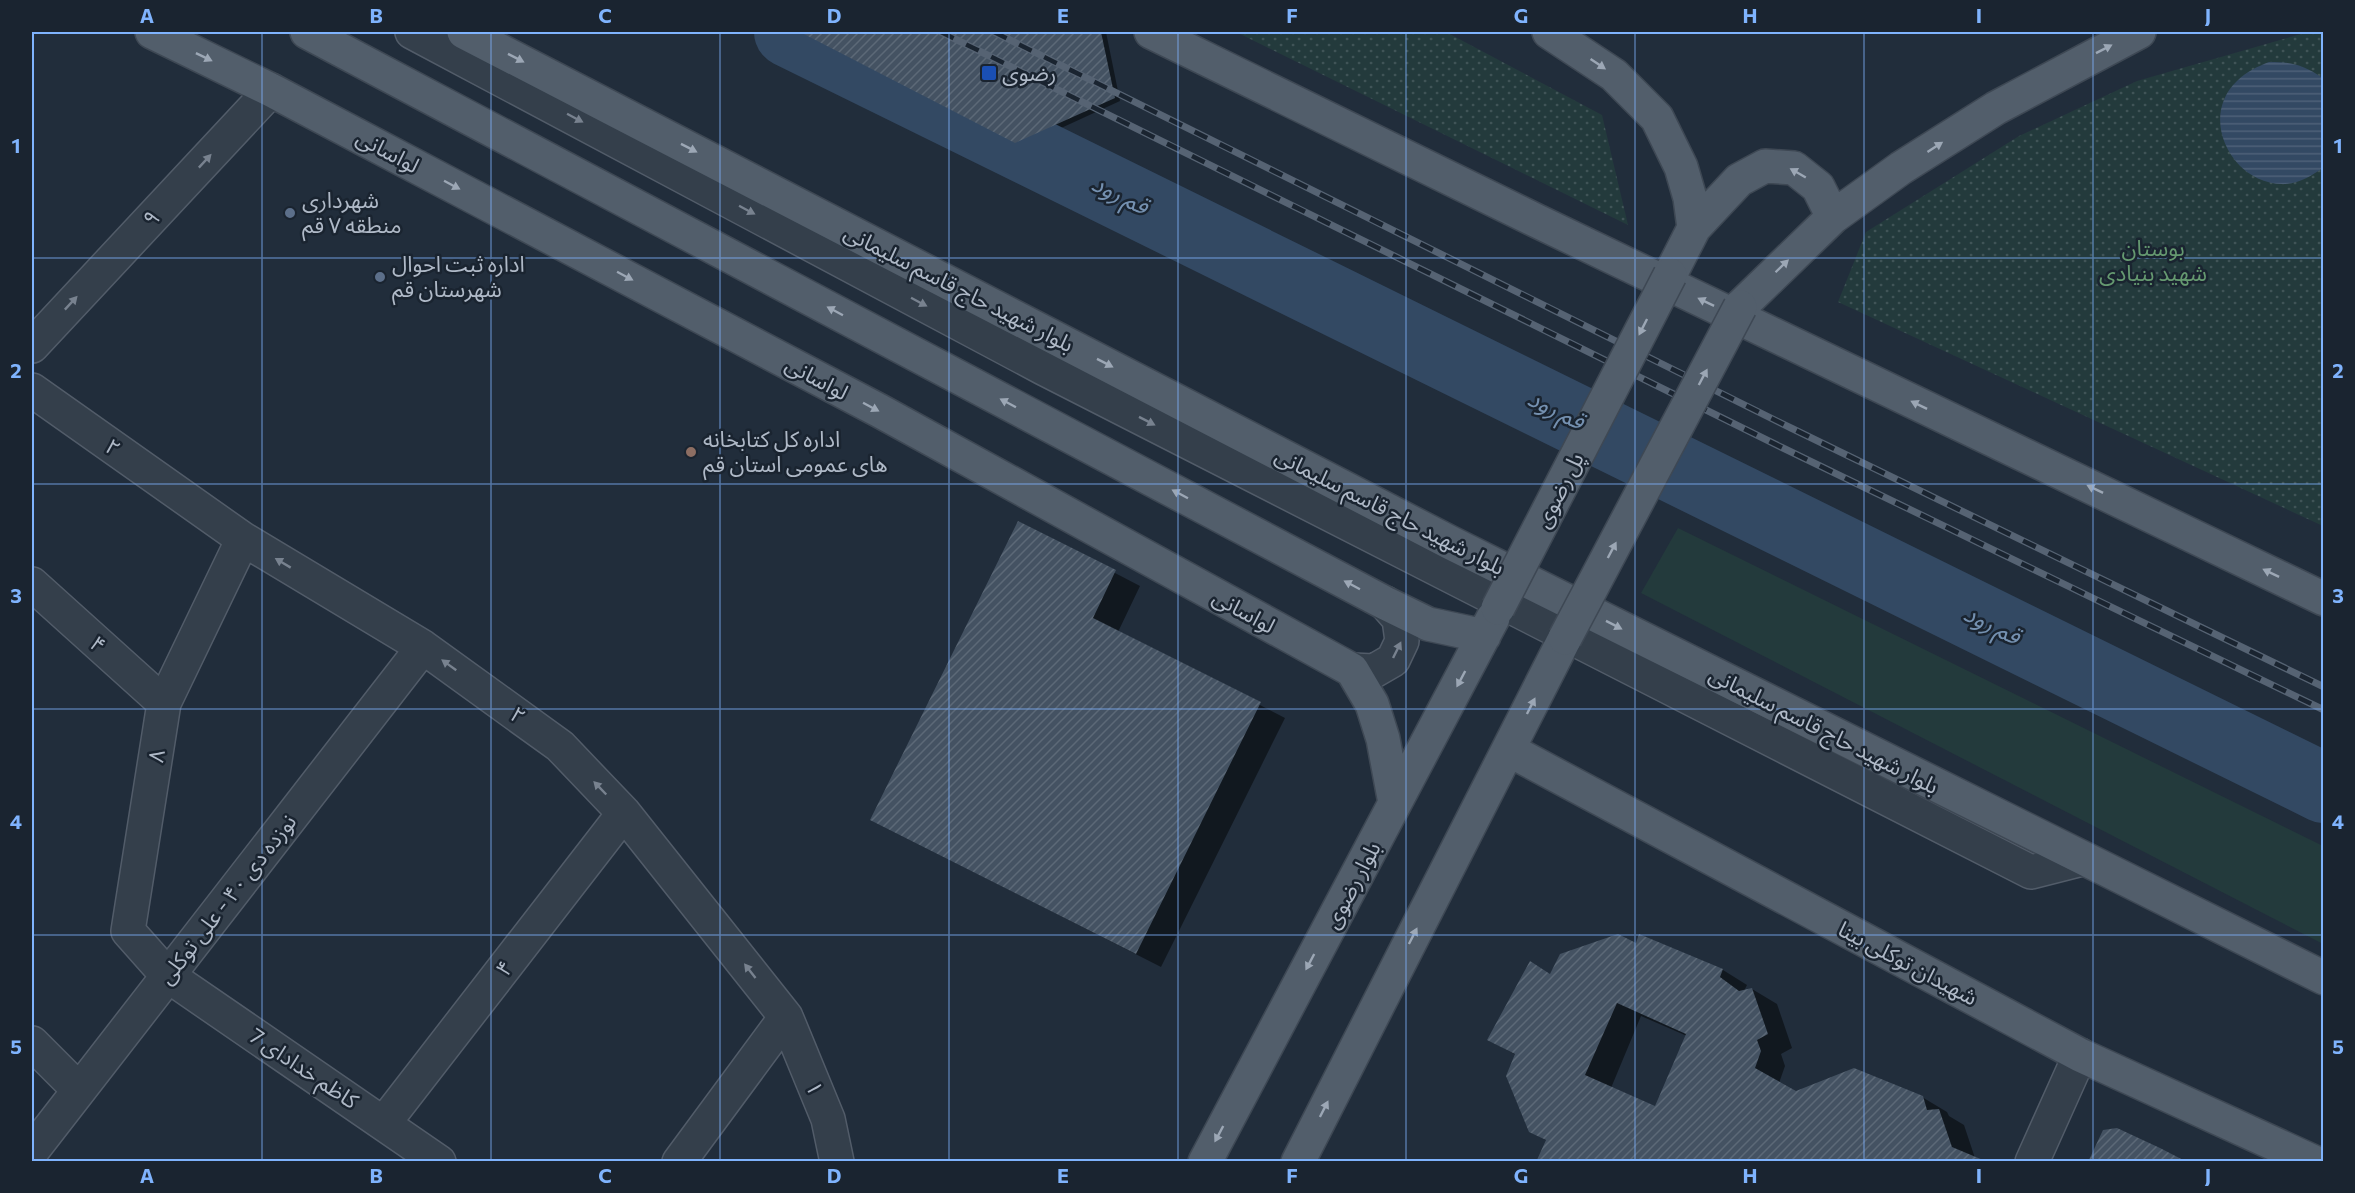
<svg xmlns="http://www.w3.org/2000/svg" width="2355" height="1193" viewBox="0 0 2355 1193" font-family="Commissioner,'Noto Sans Arabic',sans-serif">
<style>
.grass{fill:#233a3c}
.park{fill:url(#park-dots)}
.water{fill:url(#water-rules)}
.shadow{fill:#0007;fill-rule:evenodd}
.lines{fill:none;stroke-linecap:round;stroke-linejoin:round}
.river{stroke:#334963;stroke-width:70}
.building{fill:url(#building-hatch);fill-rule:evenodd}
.minor-casing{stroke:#525c69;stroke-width:36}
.major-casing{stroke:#3e4854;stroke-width:36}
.minor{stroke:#343f4b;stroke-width:33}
.major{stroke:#525e6b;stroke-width:33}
.rail-casing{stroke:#566373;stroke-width:7}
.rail{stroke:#1a2430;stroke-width:4.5;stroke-dasharray:14;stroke-linecap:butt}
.major-bridge-casing{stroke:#3e4854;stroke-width:36;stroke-linecap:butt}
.major-bridge{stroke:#525e6b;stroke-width:33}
.oneway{fill:#9ca7b5}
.oneway2{fill:#78828f}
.grid{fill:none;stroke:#7fb3fd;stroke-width:1.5;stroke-opacity:0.55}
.transit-dot{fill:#1a4fb4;stroke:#1a2430;stroke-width:2}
.service-dot{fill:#5c6f8a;stroke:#1a2430;stroke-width:2}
.education-dot{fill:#8d6e63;stroke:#1a2430;stroke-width:2}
.labels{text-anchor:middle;stroke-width:5;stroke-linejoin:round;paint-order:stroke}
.poi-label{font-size:22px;fill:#afb9c7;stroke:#1a2430;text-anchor:start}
.street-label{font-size:22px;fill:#afb9c7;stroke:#1a2430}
.park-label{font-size:22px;fill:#659970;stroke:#1a2430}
.water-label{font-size:24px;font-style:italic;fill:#7591b1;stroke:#1a2430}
.neatline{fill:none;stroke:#7fb3fd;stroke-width:2}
.grid-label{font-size:20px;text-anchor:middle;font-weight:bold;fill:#7fb3fd}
</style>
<defs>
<pattern id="park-dots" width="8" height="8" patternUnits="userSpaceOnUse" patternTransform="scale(1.5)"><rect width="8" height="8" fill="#233a3c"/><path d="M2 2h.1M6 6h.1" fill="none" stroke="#405457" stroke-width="1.8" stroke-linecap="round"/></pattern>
<pattern id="water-rules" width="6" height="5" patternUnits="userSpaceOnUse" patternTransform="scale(1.5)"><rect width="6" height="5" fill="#334963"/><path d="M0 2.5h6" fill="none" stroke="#4e6178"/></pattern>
<pattern id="building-hatch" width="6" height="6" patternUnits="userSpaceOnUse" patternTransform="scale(1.5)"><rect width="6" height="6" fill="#445262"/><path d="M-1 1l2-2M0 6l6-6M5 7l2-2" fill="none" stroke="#5c6977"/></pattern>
</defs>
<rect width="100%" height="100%" fill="#212d3b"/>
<!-- grass -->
<path class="grass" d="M1678 528 2323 846V944L1641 593Z"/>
<!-- park -->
<path class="park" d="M1236 32H1446L1602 115 1628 225Z
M2308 32H2323V526L1838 302 1866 232 2019 136 2137 81Z"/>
<!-- water -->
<path class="water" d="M2269 62C2293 62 2303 65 2323 78V168C2312 175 2301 183 2286 184 2234 187 2197 119 2237 81 2247 71 2257 67 2269 62Z"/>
<!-- shadow -->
<path class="shadow" d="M803 32H1106L1120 101 1022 146Z
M1019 523 1140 586 1118 632 1285 718 1161 967 872 820Z
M1640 936 1723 970 1747 985 1744 991 1752 989 1777 1004 1792 1048 1781 1054 1785 1066 1779 1083 1796 1093 1922 1097 1947 1112 1949 1116 1964 1125 1975 1158 1983 1162H1538L1547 1141 1531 1131 1516 1055 1489 1040 1551 975 1636 945ZM1641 1016 1687 1036 1656 1108 1611 1088Z"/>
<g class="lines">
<!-- river -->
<path class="river" d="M789 32 2324 788"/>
</g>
<!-- building -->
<path class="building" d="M800 32H1101L1115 98 1015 143Z
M1018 521 1116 570 1093 618 1261 702 1136 954 870 820Z
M1618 934 1636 943 1639 934 1723 969 1720 977 1739 991 1752 988 1768 1034 1757 1040 1761 1051 1755 1068 1796 1091 1854 1068 1923 1096 1927 1110 1939 1109 1952 1147 1983 1160 1982 1162H1536L1546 1140 1529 1132 1506 1076 1515 1054 1487 1040 1530 961 1550 974 1560 954ZM1617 1003 1686 1034 1655 1106 1585 1075Z
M2117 1128 2160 1148 2187 1162H2088L2103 1130Z"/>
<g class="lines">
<defs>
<path id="minor" d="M412 32 1043 368 2031 872 2082 859
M32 346 271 90
M32 390 243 539 423 647 560 746 624 813 786 1017 828 1119 837 1162
M243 539 164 703 128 931 167 975 439 1162
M32 584 164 703
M1352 670 1374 671 1393 660 1402 641 1399 619 1385 603
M32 1043 78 1089
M384 1123 624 813
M32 1151 423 647
M679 1162 786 1017
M2032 1162 2080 1055"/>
<path id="major" d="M152 32 271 90 880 411 1352 670 1372 704 1383 739 1395 803
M307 32 1385 603 1428 624 1484 636
M464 32 1451 543 2324 978
M1151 32 1537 221 2324 599
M1549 32 1614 75 1657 118 1681 167 1690 198 1694 228 1670 275
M1694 228 1739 180 1765 166 1794 168 1818 187 1833 217
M1740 307 1833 217 1901 168 1996 108 2139 32
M1509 750 2080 1055 2314 1162
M1205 1162 1493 618
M1298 1162 1565 638"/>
</defs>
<!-- minor casing -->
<use href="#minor" class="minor-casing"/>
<!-- major casing -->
<use href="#major" class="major-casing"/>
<!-- minor -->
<use href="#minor" class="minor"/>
<!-- major -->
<use href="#major" class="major"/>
<defs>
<path id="rail" d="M941 32 1783 448 2324 710
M994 32 1791 428 2324 687"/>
</defs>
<!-- rail casing -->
<use href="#rail" class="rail-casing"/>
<!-- rail -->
<use href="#rail" class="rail"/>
<defs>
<path id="major-bridge" d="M1498 608 1670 275
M1565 638 1740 307"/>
</defs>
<!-- major-bridge casing -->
<use href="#major-bridge" class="major-bridge-casing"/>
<!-- major-bridge -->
<use href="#major-bridge" class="major-bridge"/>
</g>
<!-- one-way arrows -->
<defs><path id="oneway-solid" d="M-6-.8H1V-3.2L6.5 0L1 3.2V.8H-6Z" transform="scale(1.5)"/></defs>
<g class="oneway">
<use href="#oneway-solid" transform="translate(2104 49) rotate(-27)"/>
<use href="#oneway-solid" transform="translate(204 57) rotate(26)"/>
<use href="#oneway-solid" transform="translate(516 58) rotate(27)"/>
<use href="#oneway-solid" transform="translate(1598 64) rotate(34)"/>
<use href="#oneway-solid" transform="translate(1935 147) rotate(-33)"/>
<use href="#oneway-solid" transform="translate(689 148) rotate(27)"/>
<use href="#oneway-solid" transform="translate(1798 173) rotate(-150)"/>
<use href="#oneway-solid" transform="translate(452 185) rotate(28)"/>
<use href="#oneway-solid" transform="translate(1782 266) rotate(-44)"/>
<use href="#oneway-solid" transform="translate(625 276) rotate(28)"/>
<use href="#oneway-solid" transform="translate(1706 302) rotate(-154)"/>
<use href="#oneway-solid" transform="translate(835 311) rotate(-152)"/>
<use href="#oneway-solid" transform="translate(1643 327) rotate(117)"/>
<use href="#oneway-solid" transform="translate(1105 363) rotate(27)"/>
<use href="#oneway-solid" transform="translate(1703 377) rotate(-62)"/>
<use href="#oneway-solid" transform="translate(1008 403) rotate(-152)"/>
<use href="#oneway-solid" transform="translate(1919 405) rotate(-154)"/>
<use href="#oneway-solid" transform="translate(871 407) rotate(28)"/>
<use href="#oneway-solid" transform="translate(2095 489) rotate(-154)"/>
<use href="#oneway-solid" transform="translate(1180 494) rotate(-152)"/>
<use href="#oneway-solid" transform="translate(1612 550) rotate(-62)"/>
<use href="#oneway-solid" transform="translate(2271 573) rotate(-154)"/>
<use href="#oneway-solid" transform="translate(1352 585) rotate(-152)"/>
<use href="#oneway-solid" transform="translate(1614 625) rotate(27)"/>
<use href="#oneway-solid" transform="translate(1461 679) rotate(118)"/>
<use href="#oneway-solid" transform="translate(1531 706) rotate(-63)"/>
<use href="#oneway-solid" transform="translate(1413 936) rotate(-63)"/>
<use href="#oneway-solid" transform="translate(1310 962) rotate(118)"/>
<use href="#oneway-solid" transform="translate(1324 1109) rotate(-63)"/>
<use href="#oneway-solid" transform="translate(1219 1134) rotate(118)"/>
</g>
<g class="oneway2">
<use href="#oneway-solid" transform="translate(575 118) rotate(28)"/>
<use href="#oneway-solid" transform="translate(205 161) rotate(-47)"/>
<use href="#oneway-solid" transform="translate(747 210) rotate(28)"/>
<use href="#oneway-solid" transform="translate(919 302) rotate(28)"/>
<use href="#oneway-solid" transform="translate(71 303) rotate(-47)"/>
<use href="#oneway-solid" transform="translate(1147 421) rotate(27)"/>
<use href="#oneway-solid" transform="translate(283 563) rotate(-149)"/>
<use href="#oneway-solid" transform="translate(1397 650) rotate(-64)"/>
<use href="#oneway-solid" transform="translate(449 665) rotate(-144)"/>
<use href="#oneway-solid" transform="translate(600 788) rotate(-134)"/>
<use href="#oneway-solid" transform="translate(750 971) rotate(-128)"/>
</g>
<!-- grid -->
<path class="grid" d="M262 32V1162M491 32V1162M720 32V1162M949 32V1162M1178 32V1162M1406 32V1162M1635 32V1162M1864 32V1162M2093 32V1162M32 258H2324M32 484H2324M32 709H2324M32 935H2324"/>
<!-- markers -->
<rect class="transit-dot" x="981" y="65" width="16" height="16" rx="3"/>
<g class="service-dot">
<circle cx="290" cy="213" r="6"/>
<circle cx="380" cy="277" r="6"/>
</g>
<circle class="education-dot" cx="691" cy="452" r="6"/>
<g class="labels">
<!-- poi labels -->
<g class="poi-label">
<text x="1002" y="81">رضوی</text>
<text x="302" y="208">شهرداری<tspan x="302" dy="25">منطقه ۷ قم</tspan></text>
<text x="392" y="272">اداره ثبت احوال<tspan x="392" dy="25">شهرستان قم</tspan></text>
<text x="703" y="447">اداره کل کتابخانه<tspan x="703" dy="25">های عمومی استان قم</tspan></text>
</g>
<!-- street labels -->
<g class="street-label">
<text transform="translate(388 151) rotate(28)" y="8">لواسانی</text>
<text transform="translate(151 218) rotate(-47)" y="8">۹</text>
<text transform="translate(959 288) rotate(27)" y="8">بلوار شهید حاج قاسم سلیمانی</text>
<text transform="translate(817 378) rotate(28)" y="8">لواسانی</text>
<text transform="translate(113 447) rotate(35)" y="8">۲</text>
<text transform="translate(1559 490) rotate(-63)" y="8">پل رضوی</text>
<text transform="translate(1390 511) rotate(27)" y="8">بلوار شهید حاج قاسم سلیمانی</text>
<text transform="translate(1244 611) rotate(29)" y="8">لواسانی</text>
<text transform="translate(98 644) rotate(42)" y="8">۴</text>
<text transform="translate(518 715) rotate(36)" y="8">۲</text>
<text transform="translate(1824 730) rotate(27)" y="8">بلوار شهید حاج قاسم سلیمانی</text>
<text transform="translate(156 756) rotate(-81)" y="8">۸</text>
<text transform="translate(1352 885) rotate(-62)" y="8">بلوار رضوی</text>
<text transform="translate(227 899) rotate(-52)" y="8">نوزده دی ۴۰ - علی توکلی</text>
<text transform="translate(1908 963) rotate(28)" y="8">شهیدان توکلی بینا</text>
<text transform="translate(504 968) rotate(-52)" y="8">۴</text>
<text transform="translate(304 1068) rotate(34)" y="8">7 کاظم خدادای</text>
<text transform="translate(815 1088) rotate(68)" y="8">۱</text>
</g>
<!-- park labels -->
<g class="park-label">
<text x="2153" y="256">بوستان<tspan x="2153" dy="25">شهید بنیادی</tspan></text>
</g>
<!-- water labels -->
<g class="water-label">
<text transform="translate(1120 195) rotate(26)" y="8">قم رود</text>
<text transform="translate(1556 410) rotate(26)" y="8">قم رود</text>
<text transform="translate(1992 625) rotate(26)" y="8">قم رود</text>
</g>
</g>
<!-- border -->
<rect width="2355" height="1193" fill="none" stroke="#1a2430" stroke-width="66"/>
<rect x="33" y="33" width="2289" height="1127" class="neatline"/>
<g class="grid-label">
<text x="147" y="23">A</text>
<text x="376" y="23">B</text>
<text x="605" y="23">C</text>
<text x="834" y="23">D</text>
<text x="1063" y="23">E</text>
<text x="1292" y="23">F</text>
<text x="1521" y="23">G</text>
<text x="1750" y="23">H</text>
<text x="1979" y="23">I</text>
<text x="2208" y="23">J</text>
<text x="16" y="153">1</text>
<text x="2338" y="153">1</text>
<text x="16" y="378">2</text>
<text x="2338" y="378">2</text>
<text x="16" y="603">3</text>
<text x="2338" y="603">3</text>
<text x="16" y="829">4</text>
<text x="2338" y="829">4</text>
<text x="16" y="1054">5</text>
<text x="2338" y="1054">5</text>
<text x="147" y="1183">A</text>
<text x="376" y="1183">B</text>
<text x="605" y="1183">C</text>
<text x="834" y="1183">D</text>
<text x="1063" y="1183">E</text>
<text x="1292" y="1183">F</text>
<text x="1521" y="1183">G</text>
<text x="1750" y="1183">H</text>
<text x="1979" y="1183">I</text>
<text x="2208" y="1183">J</text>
</g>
</svg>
